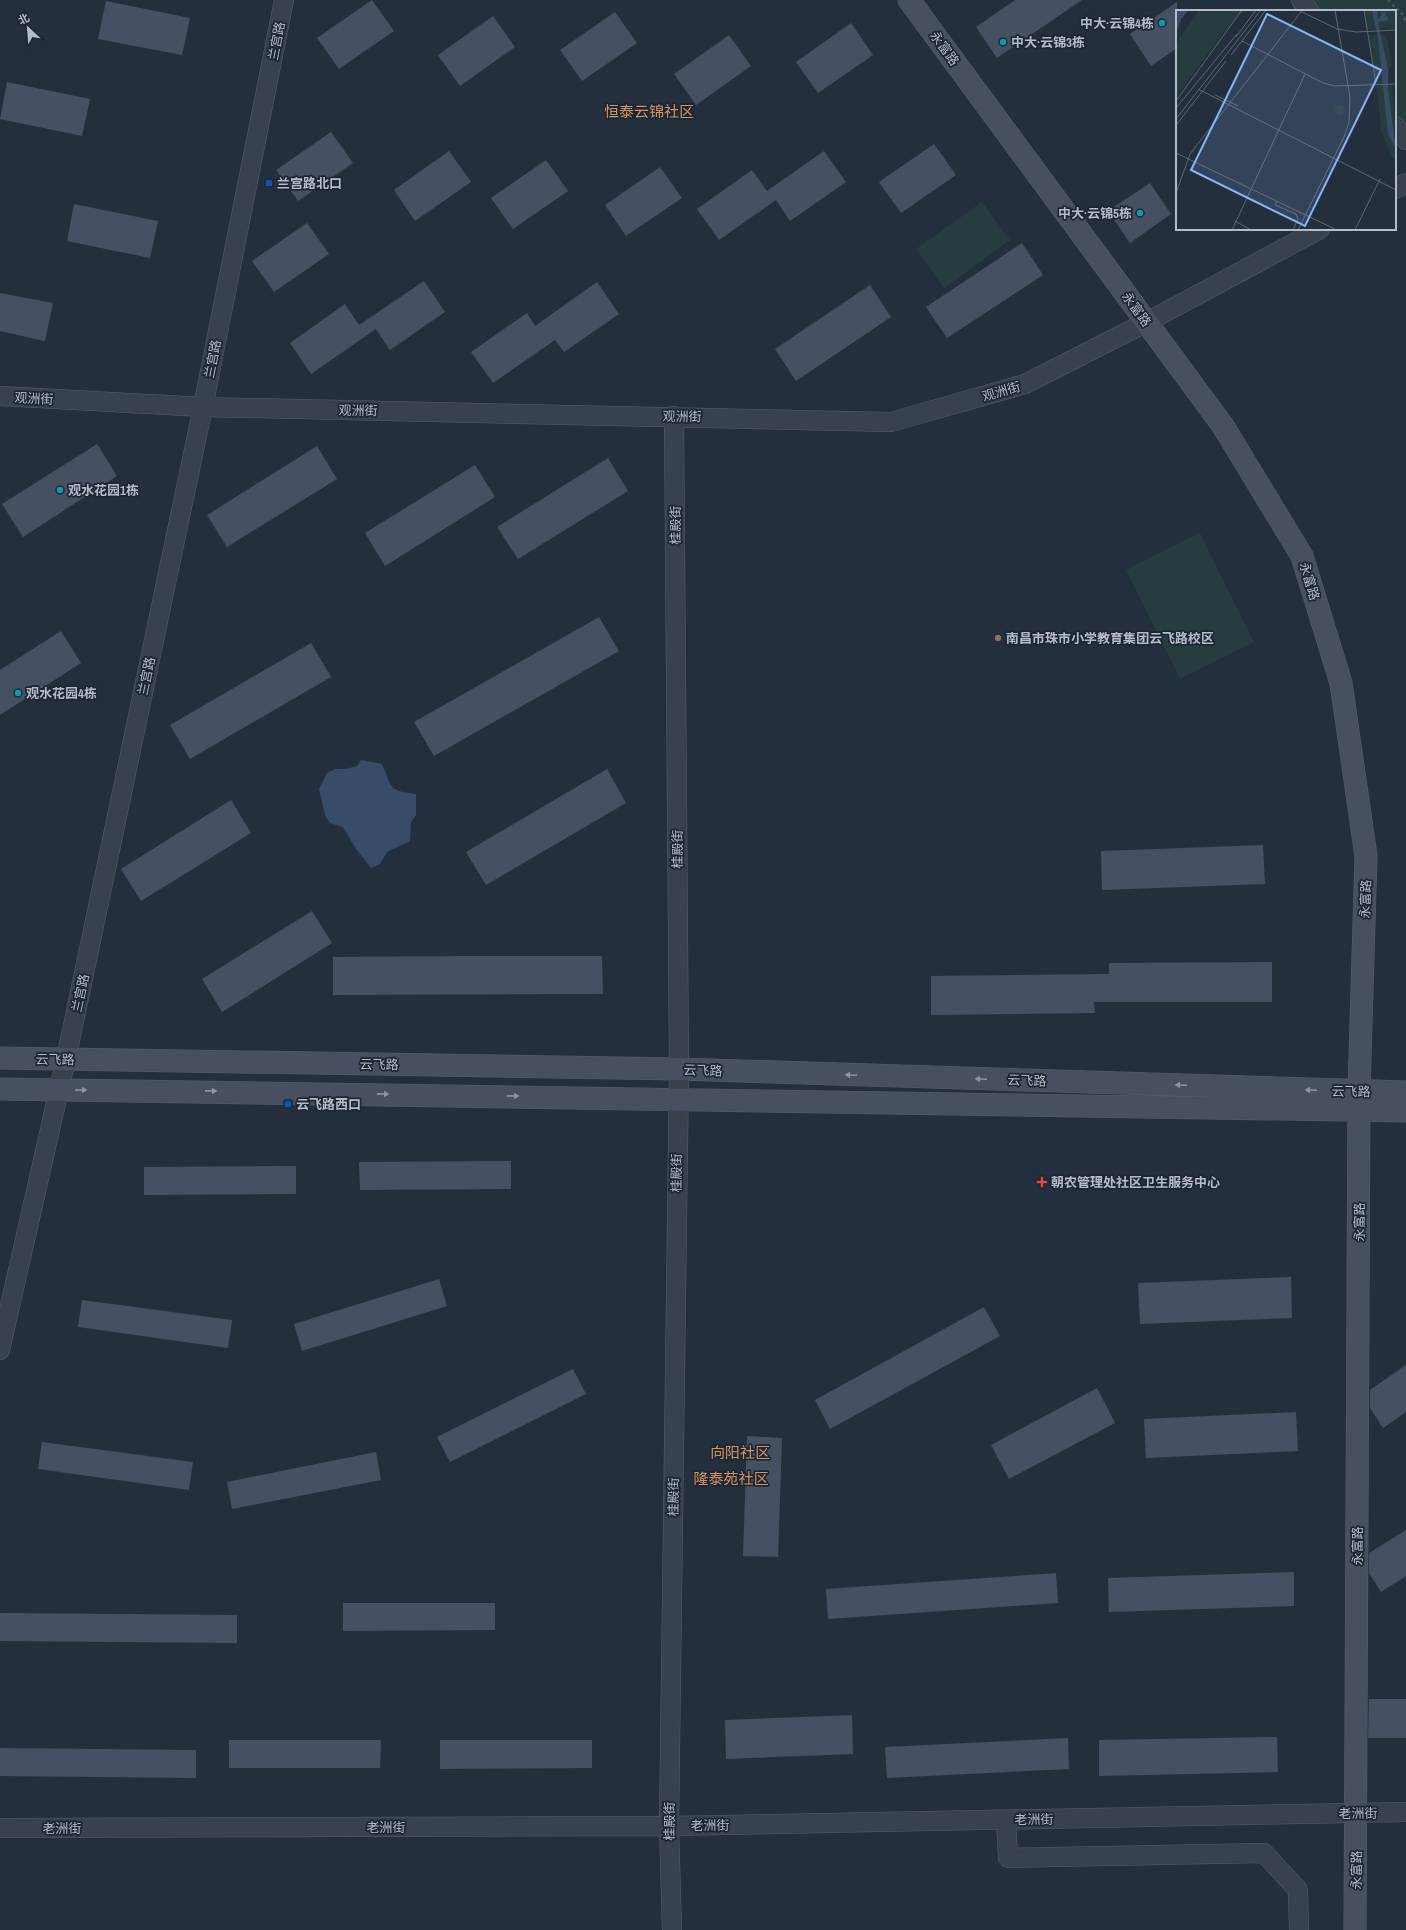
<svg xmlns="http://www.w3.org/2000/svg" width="1406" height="1930" viewBox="0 0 1406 1930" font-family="'Archivo Narrow','Noto Sans SC',sans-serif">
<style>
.green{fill:#263c3f}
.water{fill:#394c67}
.building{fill:#455162}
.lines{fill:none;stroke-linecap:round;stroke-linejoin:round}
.street-casing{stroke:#565f6c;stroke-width:20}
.secondary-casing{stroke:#565f6c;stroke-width:23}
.path{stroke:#44595c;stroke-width:2.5;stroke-dasharray:3 3;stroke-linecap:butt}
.street{stroke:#38414e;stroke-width:19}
.secondary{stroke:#465061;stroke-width:22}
.oneway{fill:#8e96a5}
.culture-dot{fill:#0f9aa8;stroke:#1d2633;stroke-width:1.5}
.transit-dot{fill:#1a4fb4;stroke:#1d2633;stroke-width:1.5}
.education-dot{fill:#8d6e63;stroke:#1d2633;stroke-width:1.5}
.health-dot{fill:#e0444e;stroke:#1d2633;stroke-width:1.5}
.labels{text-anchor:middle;stroke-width:3.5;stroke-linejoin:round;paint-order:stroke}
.poi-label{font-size:13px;font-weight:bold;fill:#b4bcc9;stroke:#1d2633;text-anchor:start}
.street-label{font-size:13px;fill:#b4bcc9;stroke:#1d2633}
.quarter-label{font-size:15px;fill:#d59563;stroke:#1d2633}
.inset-road{fill:none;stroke:#5e6776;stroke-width:1}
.view{fill:#8ab4f8;fill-opacity:0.15;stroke:#8ab4f8;stroke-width:2}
.inset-edge{fill:none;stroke:#b4bcc9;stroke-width:2}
</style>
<rect width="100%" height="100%" fill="#242f3e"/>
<!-- green -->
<path class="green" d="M1312 0H1406V127L1395 112V11H1320Z
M982 202 1010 240 944 288 916 249Z
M1200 533 1254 642 1180 679 1126 570Z"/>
<!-- water -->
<path class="water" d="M361 760 382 764C393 789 387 790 416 794V815L411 822 410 841 387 852 380 864 371 868 356 849 343 827 330 823 325 815 319 789 327 773 335 769H346L357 766Z"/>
<!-- building -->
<path class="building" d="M372 0 394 31 339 69 317 38Z
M1015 0H1082L997 58 976 27Z
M106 1 190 18 182 55 98 39Z
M1177 2V48L1151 66 1130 34Z
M615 12 637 43 582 81 560 50Z
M493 16 515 47 460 86 438 55Z
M851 23 873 55 818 93 796 62Z
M729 35 751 66 696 105 674 74Z
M7 82 90 99 82 136 0 119Z
M331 132 353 163 298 201 276 170Z
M934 144 956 175 901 213 879 182Z
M449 151 471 182 415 221 394 190Z
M824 151 846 182 790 221 776 200 719 240 697 209 752 170 767 191Z
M546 160 568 191 513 229 491 198Z
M660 167 682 198 626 236 605 205Z
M1150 183 1171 214 1130 243 1108 211Z
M74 204 158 221 150 258 67 241Z
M307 223 329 254 274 292 252 261Z
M1022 243 1043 275 947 338 926 307Z
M424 281 445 312 390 350 376 329 311 374 290 343 345 304 359 325Z
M597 282 619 314 564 352 555 340 493 383 471 352 527 313 535 326Z
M870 285 891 317 796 381 775 349Z
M0 293 53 303 45 341 0 331Z
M97 444 117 476 23 537 2 504Z
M317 446 337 479 227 547 207 515Z
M608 458 628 491 518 559 497 527Z
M475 465 495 497 385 566 365 533Z
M599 617 619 651 434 756 414 722Z
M61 631 81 663 0 715V670Z
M311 643 331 677 190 759 170 725Z
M607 769 626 803 486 885 466 852Z
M231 800 251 833 141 901 121 869Z
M1263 845 1265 884 1102 890 1101 851Z
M312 911 332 943 222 1012 202 979Z
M463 956H602L603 994 333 995V957Z
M1272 962V1002H1094L1095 1013 931 1015V976L1109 974V963Z
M511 1161V1189L360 1190 359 1162Z
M296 1166V1194L144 1195V1167Z
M1291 1277 1292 1318 1140 1324 1138 1283Z
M439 1279 447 1306 302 1351 294 1324Z
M82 1300 232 1320 228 1348 78 1327Z
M984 1307 1000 1336 830 1429 815 1400Z
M1406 1365V1412L1383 1428 1370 1408V1390Z
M573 1369 586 1394 450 1462 437 1437Z
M1097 1388 1115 1423 1009 1479 991 1445Z
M1296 1412 1298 1451 1146 1458 1144 1419Z
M747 1436 782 1438 778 1557 743 1556Z
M42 1442 193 1462 189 1490 38 1469Z
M376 1452 381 1480 232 1509 227 1482Z
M1406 1530V1576L1381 1592 1369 1573V1553Z
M1294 1572V1606L1109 1612 1108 1578Z
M1056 1573 1058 1603 828 1619 826 1589Z
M343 1603H495V1630L343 1631Z
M0 1613 237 1615V1643L0 1641Z
M1369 1699H1406V1738H1368Z
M852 1715 853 1754 726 1759 725 1720Z
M1277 1737 1278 1772 1099 1776V1740Z
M1068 1738 1069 1769 887 1778 885 1747Z
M229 1740H381L380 1768H229Z
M440 1740H592V1768L440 1769Z
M0 1748 196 1750V1778L0 1776Z"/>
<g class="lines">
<defs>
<path id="street" d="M1301 0 1309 11
M1395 126 1406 140
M1395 189 1406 183
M0 396 203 407 891 422 1025 384 1147 322 1320 229
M0 1350 66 1059 203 407 284 0
M1006 1820 1008 1858 1264 1853 1298 1890 1299 1930
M0 1828 669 1826 1406 1812
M672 1930 669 1826 679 1069 674 416"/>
<path id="secondary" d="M909 0 1223 426 1302 556 1341 683 1366 856 1359 1091 1355 1930
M0 1058 679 1069 1406 1092
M0 1089 1406 1111"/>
</defs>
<!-- street casing -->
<use href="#street" class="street-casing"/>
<!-- secondary casing -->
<use href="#secondary" class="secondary-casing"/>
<!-- path -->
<path class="path" d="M1388 0 1403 15 1406 22"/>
<!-- street -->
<use href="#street" class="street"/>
<!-- secondary -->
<use href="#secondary" class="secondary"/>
</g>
<!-- one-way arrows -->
<defs><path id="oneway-solid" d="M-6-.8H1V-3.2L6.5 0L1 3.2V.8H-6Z"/></defs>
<g class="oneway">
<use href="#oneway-solid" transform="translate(851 1075) rotate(-178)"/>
<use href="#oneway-solid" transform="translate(981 1079) rotate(-178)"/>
<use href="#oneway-solid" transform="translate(1181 1085) rotate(-178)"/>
<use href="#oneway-solid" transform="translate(81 1090)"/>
<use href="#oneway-solid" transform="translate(1311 1090) rotate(-178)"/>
<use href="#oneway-solid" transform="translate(211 1091) rotate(1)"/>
<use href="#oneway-solid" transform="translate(383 1094) rotate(1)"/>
<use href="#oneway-solid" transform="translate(513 1096) rotate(1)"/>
</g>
<!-- markers -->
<g class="culture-dot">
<circle cx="1162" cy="23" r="4"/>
<circle cx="1003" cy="42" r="4"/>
<circle cx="1140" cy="213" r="4"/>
<circle cx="60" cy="490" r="4"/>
<circle cx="18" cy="693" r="4"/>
</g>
<g class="transit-dot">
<rect x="265" y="179" width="8" height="8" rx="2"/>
<rect x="284" y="1100" width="8" height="8" rx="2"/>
</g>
<circle class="education-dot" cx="998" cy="638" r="4"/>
<path class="health-dot" d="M1040 1176h4v4h4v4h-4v4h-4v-4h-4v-4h4z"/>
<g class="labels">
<!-- poi labels -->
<g class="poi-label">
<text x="1154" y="28" text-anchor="end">中大·云锦4栋</text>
<text x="1011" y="47">中大·云锦3栋</text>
<text x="277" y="188">兰宫路北口</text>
<text x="1132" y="218" text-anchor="end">中大·云锦5栋</text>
<text x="68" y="495">观水花园1栋</text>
<text x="1006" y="643">南昌市珠市小学教育集团云飞路校区</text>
<text x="26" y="698">观水花园4栋</text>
<text x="296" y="1109">云飞路西口</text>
<text x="1051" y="1187">朝农管理处社区卫生服务中心</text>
</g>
<!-- street labels -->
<g class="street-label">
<text transform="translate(276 41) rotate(-79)" y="5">兰宫路</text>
<text transform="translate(945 48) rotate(54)" y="5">永富路</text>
<text transform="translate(1137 309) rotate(54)" y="5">永富路</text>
<text transform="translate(212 359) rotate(-79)" y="5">兰宫路</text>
<text transform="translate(1001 391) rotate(-16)" y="5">观洲街</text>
<text transform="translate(34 398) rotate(3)" y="5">观洲街</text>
<text transform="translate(358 410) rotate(1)" y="5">观洲街</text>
<text transform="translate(682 416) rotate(1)" y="5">观洲街</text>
<text transform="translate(675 525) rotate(-90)" y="5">桂殿街</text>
<text transform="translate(1310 581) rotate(73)" y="5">永富路</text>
<text transform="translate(146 676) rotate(-78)" y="5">兰宫路</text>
<text transform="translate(677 849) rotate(-90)" y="5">桂殿街</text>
<text transform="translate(1365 899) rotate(-88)" y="5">永富路</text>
<text transform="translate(80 993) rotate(-78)" y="5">兰宫路</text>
<text transform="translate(55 1059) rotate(1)" y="5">云飞路</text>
<text transform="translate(379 1064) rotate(1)" y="5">云飞路</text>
<text transform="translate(703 1070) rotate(2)" y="5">云飞路</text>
<text transform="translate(1027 1080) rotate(2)" y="5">云飞路</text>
<text transform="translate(1351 1091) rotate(1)" y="5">云飞路</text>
<text transform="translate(676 1173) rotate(-89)" y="5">桂殿街</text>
<text transform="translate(1359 1222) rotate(-90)" y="5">永富路</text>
<text transform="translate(673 1497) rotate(-89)" y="5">桂殿街</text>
<text transform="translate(1357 1546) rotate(-90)" y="5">永富路</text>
<text transform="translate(1358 1813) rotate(-1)" y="5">老洲街</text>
<text transform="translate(1034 1819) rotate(-1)" y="5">老洲街</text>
<text transform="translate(669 1821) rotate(-90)" y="5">桂殿街</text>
<text transform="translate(710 1825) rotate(-1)" y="5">老洲街</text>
<text x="386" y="1832">老洲街</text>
<text x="62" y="1833">老洲街</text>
<text transform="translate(1356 1870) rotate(-89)" y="5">永富路</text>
</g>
<!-- quarter labels -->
<g class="quarter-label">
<text x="649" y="117">恒泰云锦社区</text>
<text x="740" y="1458">向阳社区</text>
<text x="731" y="1484">隆泰苑社区</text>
</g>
</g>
<!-- overview -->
<g transform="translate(1176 10)">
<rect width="220" height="220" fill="#242f3e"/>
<path d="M23 0H69L46 24 0 87V34ZM189 0H220V18L191 19ZM192 25H209L212 31 216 57H213L212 76H216L217 82 220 150 216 147 205 121 201 76ZM159 100a5 5 0 1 1 10 0a5 5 0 1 1-10 0Z" fill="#263c3f"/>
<path d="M0 0H13L5 9 0 23ZM196 0H201L202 10 206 4 204 0 208 3 210 0 209 5 212 7V10L202 12 212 59V81L220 139 212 124 202 28Z" fill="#394c67"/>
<path class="inset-road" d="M188 0 200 74M124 1 161 19 180 22 220 20M60 27 80 0M66 31 147 73 159 76 220 74M55 45 90 0M22 79 220 180M39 85 62 96M0 91 66 0M0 98 61 24M0 109 85 0M0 115 50 51M0 143 161 220M0 183 14 144 125 2M101 191 99 195 120 204 122 209 117 220M59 211 75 220M56 220 129 64M122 220 168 127 173 112 174 87 159 0M179 220 204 169"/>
<path class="view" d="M91 4 205 60 129 216 15 160Z"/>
<rect width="220" height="220" class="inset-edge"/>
</g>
<!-- north arrow -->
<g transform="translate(28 28) rotate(334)" stroke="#1d2633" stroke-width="3" paint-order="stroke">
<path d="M0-3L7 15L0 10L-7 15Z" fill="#b4bcc9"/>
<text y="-6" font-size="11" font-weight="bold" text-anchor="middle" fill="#b4bcc9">北</text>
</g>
</svg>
